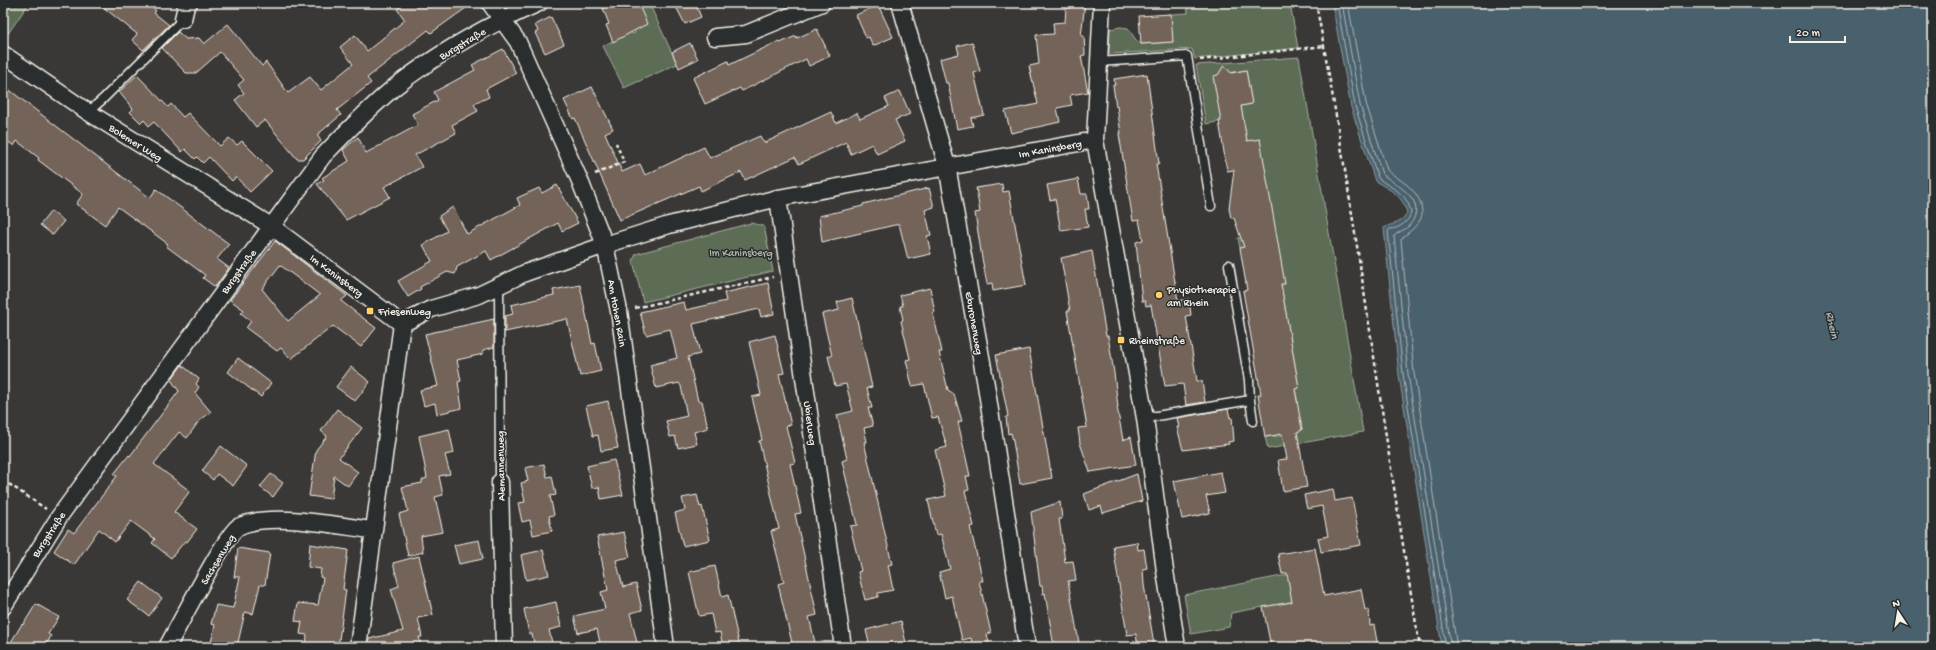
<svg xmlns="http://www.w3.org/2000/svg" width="1936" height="650" viewBox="0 0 1936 650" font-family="'Gochi Hand',sans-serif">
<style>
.green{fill:#5c6c55;stroke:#a8ae9e}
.water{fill:#48616d;stroke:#8d9b9e}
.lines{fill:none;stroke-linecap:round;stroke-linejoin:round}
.shore{stroke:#afb7b7;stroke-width:1}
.building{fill:#736359;stroke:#f4f1e8;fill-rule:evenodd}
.lane-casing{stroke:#f4f1e8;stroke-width:11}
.street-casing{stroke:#f4f1e8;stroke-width:19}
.path{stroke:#f4f1e8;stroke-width:2.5;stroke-dasharray:4 3;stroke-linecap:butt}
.lane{stroke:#2a2d2e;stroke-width:8}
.street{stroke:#2a2d2e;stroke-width:16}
.poi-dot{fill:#ffd166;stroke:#2a2d2e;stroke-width:1.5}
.labels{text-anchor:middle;stroke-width:3;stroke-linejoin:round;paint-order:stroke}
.street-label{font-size:11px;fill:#f4f1e8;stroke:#2a2d2e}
.park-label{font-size:11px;fill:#b0b5a6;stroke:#2a2d2e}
.poi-label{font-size:11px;fill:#f4f1e8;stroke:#2a2d2e;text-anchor:start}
.water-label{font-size:12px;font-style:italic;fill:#afb7b7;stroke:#2a2d2e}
</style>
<rect width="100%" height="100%" fill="#393837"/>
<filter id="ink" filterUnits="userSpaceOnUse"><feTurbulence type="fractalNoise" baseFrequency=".025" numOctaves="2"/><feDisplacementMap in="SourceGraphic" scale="8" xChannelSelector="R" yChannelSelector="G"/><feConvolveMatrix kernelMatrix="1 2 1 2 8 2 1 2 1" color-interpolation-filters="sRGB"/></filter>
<g filter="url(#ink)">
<!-- green -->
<path class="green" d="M3 3H12L17 6 19 3H29L3 41Z
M644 3H649L677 64 624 88 603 46 631 31 632 34 635 33 632 27 639 5Z
M1212 3H1290L1298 48 1195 59 1192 49 1109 54 1110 29 1120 27 1128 28 1136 40 1141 44 1173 42 1158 15 1188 13 1187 5Z
M1299 57 1363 432 1268 449 1265 437 1290 435V433L1302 430 1300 417H1297L1295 403 1298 402 1295 389 1299 388 1281 284H1284L1251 246 1240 248 1238 238 1274 232 1247 141 1241 106 1252 104 1246 70 1229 73 1227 68 1222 69 1221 75 1228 120 1206 124 1196 65Z
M751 223 764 226 773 271 643 302 633 261 636 254Z
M1287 575 1311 598 1231 613 1229 627 1191 634 1184 595Z"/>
<!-- water -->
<path class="water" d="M1332 3H1933V647H1442L1399 375 1384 228C1396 221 1397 227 1407 213 1403 195 1390 190 1375 181L1351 107Z"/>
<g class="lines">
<!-- shore -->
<path class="shore" d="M1337 3 1355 106 1378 178C1393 190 1406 191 1411 212 1410 221 1399 229 1390 229L1388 231 1403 374 1446 647
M1342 3 1360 105 1382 174C1398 187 1430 200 1409 226 1405 230 1398 232 1394 236L1408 374 1451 647
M1348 3 1366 103 1387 170C1400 181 1416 187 1421 205 1422 211 1423 215 1420 220 1415 229 1406 233 1401 240L1414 373 1457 647"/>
</g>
<!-- building -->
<path class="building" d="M98 3H147L156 11 154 13 169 25 143 50 132 40 137 34Z
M405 3H473L431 33 428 30 367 78 371 83 337 110 341 115 317 135 321 141 303 159H297L265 120 256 127 235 100 244 93 238 85 244 80 220 52 196 73H186L162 48 178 32 186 39 199 38 204 44 228 24 262 66 266 62 288 93 310 77 321 90 353 64 340 47 355 35 367 51 405 20 397 9Z
M601 3H638L647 24 613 42 606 25 609 24Z
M674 3H695L701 17 685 24Z
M1070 3H1085L1081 36H1084L1085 55 1081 56 1088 92 1070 95 1072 105 1057 108 1060 122 1011 133 1005 111 1038 104 1029 66 1039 64 1036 35 1054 34 1053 23 1065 22 1066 8H1070Z
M878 5 893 37 873 46 869 37 866 38 856 15Z
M1171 14 1173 42 1141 44 1139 16Z
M551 17 564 44 545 53 535 33 538 31 535 25Z
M817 29 830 56 809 66 806 59 742 91 740 88 705 104 693 78 728 61 729 65 779 41 780 43 796 36 797 38Z
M972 42 980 71 974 73 984 115 971 118 973 126 957 129 948 83H946L940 59 959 54 957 46Z
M690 43 698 59 679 68 672 52Z
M503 49 516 73 486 89 489 97 474 104 478 111 452 125 456 133 415 155 422 167 384 187 390 197 346 220 317 184 324 180 322 178 349 161 343 150 358 137 366 153 418 125 412 114 438 100 434 92 475 70 472 65Z
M1224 65 1231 73 1246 70 1252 104 1241 106 1247 141 1260 139 1285 284H1281L1299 388 1295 389 1302 430 1297 432 1307 487 1283 491 1278 460 1287 459 1282 434 1265 437 1258 395 1261 394 1243 291 1247 290 1240 248 1244 247 1234 218H1231L1229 208 1234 170 1227 171 1219 121H1221L1213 76 1218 75Z
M1147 74 1159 164H1156L1178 301 1189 299 1191 315 1186 316 1197 381H1202L1205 402 1186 405 1183 384 1165 386 1151 305 1146 306 1145 301H1142L1136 242 1143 240 1139 220 1133 221 1119 134H1121L1117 106 1116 107 1113 85H1115L1114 79Z
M137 75 168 107 171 104 183 117 188 113 220 146 229 138 237 145 242 141 272 171 250 192 236 177 232 181 209 157 203 163 197 157 195 159 185 149 182 152 154 122 149 126 144 120 141 123 130 112 133 109 119 92Z
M3 85 150 198 156 189 229 244 217 259 229 268 215 287 203 278 205 275 166 246 168 244 118 207 105 225 76 204 83 194 38 160 39 158 17 141 14 146 3 138Z
M592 87 613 129 605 133 622 172 640 164 645 175 704 147 710 158 760 136 764 143 831 112 836 123 857 113 860 119 889 106 885 98 900 91 910 114 895 120 905 141 877 154 872 144 851 154 846 142 799 164 795 157 745 180 741 172 701 191 699 186 620 220 575 118 573 119 564 100Z
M1078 179 1081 194H1087L1089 209H1085L1088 227 1061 231 1055 199 1050 200 1047 185Z
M1002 184 1003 192 1009 191 1026 285 993 291 992 283 987 284 982 258 975 213 980 212 976 188Z
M557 185 578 223 562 231 558 223 491 260 486 251 457 267 455 274 447 272 420 287 421 289 408 297 398 281 432 261 423 245 447 231 439 216 453 207 467 234 520 205 517 198 539 188 542 193Z
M929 188 934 207 925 210 931 235 927 236 931 254 908 259 899 224 822 242 819 216 863 206V204Z
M51 211 64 221 53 235 40 225Z
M275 241 347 296 341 301 376 328 361 347 333 326 291 359 281 348 277 351 246 328 251 321 241 313 244 310 230 300ZM280 265 320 295 288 321 262 289Z
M1092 251 1106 336H1108L1114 373 1118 407H1117L1123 440 1131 437 1136 465 1090 472 1080 443 1078 428 1087 427 1067 311H1070L1061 258Z
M768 283 774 314 761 317 759 309 693 324 700 354 688 357 698 401H702L708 428 694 432 697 444 678 448 675 436 670 437 666 421 687 416 681 386 679 383 656 388 650 365 677 358 670 329 646 335 640 312 684 302 686 310 726 301 724 293Z
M580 285 592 344 595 343 601 371 580 376 567 319 505 332V316L513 314 511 305 554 295 553 290Z
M930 288 935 312 933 313 942 352H939L948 390 954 394 962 421 958 422 970 476H966L969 490 965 491 974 526 970 527 983 581H979L991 633 987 634 990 647H973L971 638 962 640 952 596 945 598 939 572 950 569 941 534 936 535 928 500 946 496 935 450 947 447 938 417 932 418 924 384 912 386 906 360 910 359 901 321 903 320 900 306H903L900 295Z
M852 298 872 387 867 388 872 408H868L873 426 864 428 867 442H864L892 564 888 565 893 590 878 593V597L865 600 858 572 861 571 850 526 857 525 842 461 847 459 837 415 853 411 846 384 835 386 828 356H832L822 314 839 310 837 302Z
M494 319V347L483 350V354L457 360 461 381 458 382 462 408 437 414 435 403 424 406 420 390 438 386 425 334Z
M775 335 784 373 779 374 791 425 786 426 795 463 790 464 801 513 795 514 817 615 809 617 816 647H793L778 584 784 582 771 531 779 529 759 441 762 440 752 397 761 395 749 342Z
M1029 349 1052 478 1020 484 1013 441 1011 433 1008 434 1006 417 1008 416 996 355Z
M238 358 271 383 261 397 228 372Z
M182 365 199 379 196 384 199 387 195 393 211 412 199 421 187 438 179 432 154 464 190 491 174 512 197 529 187 542 185 541 171 558 152 543 155 539 131 521 115 542 99 529 74 565 54 551 68 529 74 533 117 476 114 474 129 455 130 456 179 391 171 380Z
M351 367 370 382 355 401 336 387Z
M608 401 618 448 601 451 598 435 593 436 586 406Z
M337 409 362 428 339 458 358 472 348 486 334 476 331 499 309 496 316 450 327 436 321 431Z
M1228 409 1230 418 1232 417 1234 441 1228 442 1229 444 1183 450 1177 427H1179L1177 418Z
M449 429 454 453 445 455 450 474 439 476 443 495 435 497 443 532 421 536 423 552 408 556 399 514 408 511 402 487 422 483V480L427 478 419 436Z
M221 446 247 466 233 486 217 474 213 480 202 471Z
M614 460 623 495 601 499 599 487 592 488 587 466Z
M544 464 547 477 552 476 556 495 550 496 554 515 549 516 552 531 533 535 530 520 522 522 518 503 525 502 521 483 528 481 525 468Z
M1221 472 1225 493 1206 496 1210 513 1182 519 1174 481Z
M271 474 283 483 273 497 260 487Z
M1137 474 1142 501 1103 513 1101 506 1089 510 1084 494Z
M1333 489 1335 501 1352 498 1361 545 1321 552 1318 538 1328 536 1322 506 1307 509 1304 495Z
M697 495 700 507 702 506 710 540 683 546 675 513 685 510 682 498Z
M1060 502 1062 519H1059L1065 562 1073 561 1076 580 1068 581 1079 643 1054 647 1045 593 1043 594 1042 586H1040L1031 512Z
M624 532 630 557 616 560 623 587 636 584 642 610 630 613 638 647H601L597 629 578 633 574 616 605 609 601 592 608 590 597 537Z
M479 540 483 559 459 564 454 545Z
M1137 542 1138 550 1144 549 1147 568 1143 569 1144 585 1154 644 1140 647H1138L1136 634 1127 635 1113 546Z
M310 544 348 550 343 589 346 590 338 647H306L307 635 300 634 302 622 295 621 298 603 318 605 323 578 320 577 321 569 308 567Z
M238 548 270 553 265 585H260L253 614 245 612 237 647H210L215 625 211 624 216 605 233 608 240 577H234Z
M1315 548 1324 596 1361 589 1365 610 1369 609 1370 626 1374 625 1378 647H1271L1263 607 1292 602 1287 573 1282 574 1278 554Z
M543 550 549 575 526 580 521 555Z
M419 556 433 615 418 618 422 637H419L421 647H368L369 639 403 631 391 589 399 586 393 563Z
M715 566 722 597 728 595 740 647H723L720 632 715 633 711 614 699 616 689 572Z
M141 582 162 598 149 616 127 600Z
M556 602 561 627 549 630 553 647H535L532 634H529L524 609Z
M36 604 59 617 48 634 51 636 45 647H8L22 624 23 625Z
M901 621 907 647H870L866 630Z"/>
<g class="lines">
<defs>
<path id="lane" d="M1098 62 1187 56 1211 206
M88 112 103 99 183 19
M499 284 500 482
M1250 400 1253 421
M1145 418 1250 400 1249 380 1229 265"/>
<path id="street" d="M490 3 518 42 580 181 605 245 619 311 666 647
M900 3 947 166 986 385 1027 647
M1102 3 1095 140 1145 418 1165 571 1177 647
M183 19 186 6 189 3
M715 37 746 34 822 3
M3 54 88 112 271 226 402 324
M778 198 843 647
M402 324 431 309 479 295 525 273 605 245 669 225 778 198 1095 140
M500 482 504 647
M3 607 59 517 323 156C346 132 370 107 396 86 440 52 488 25 539 3
M167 647C177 629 226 534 238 527 267 511 338 526 372 530
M358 647 402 324"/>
</defs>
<!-- lane casing -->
<use href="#lane" class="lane-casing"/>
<!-- street casing -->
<use href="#street" class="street-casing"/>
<!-- path -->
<path class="path" d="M1316 3C1356 217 1383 433 1420 647
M1200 60 1324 46
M595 174 624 162 616 143
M635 308 773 277
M3 480 46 509"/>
<!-- lane -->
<use href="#lane" class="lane"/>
<!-- street -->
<use href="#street" class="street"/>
</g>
</g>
<!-- markers -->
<g class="poi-dot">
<circle cx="1159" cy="295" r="4"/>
<rect x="366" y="307" width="8" height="8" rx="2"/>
<rect x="1117" y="336" width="8" height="8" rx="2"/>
</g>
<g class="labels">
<!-- street labels -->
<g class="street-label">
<text transform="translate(462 43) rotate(-31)" y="4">Burgstraße</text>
<text transform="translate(136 142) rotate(32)" y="4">Bolemer Weg</text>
<text transform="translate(1050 148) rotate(-10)" y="4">Im Kaninsberg</text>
<text transform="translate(238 271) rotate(-54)" y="4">Burgstraße</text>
<text transform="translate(337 275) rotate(37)" y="4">Im Kaninsberg</text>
<text transform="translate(618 313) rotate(80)" y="4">Am Hohen Rain</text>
<text transform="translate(975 323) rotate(80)" y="4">Eburonenweg</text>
<text transform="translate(811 423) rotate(82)" y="4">Ubierweg</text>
<text transform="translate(500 466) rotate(-91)" y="4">Alemannenweg</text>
<text transform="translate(48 534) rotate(-57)" y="4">Burgstraße</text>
<text transform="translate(217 559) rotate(-59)" y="4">Sachsenweg</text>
</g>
<!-- park labels -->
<g class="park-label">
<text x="741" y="256">Im Kaninsberg</text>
</g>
<!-- poi labels -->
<g class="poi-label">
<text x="1167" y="293">Physiotherapie<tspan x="1167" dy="13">am Rhein</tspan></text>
<text x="378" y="315">Friesenweg</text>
<text x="1129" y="344">Rheinstraße</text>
</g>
<!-- water labels -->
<g class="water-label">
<text transform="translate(1833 325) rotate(78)" y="4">Rhein</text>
</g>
</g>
<!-- margin -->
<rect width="1936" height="650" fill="none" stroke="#2a2d2e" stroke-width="16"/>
<rect x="8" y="8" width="1920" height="634" fill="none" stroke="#f4f1e8" stroke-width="1.5" filter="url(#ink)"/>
<!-- north arrow -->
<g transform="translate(1898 612) rotate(348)" stroke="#2a2d2e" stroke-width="3" paint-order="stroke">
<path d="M0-3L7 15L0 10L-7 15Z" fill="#f4f1e8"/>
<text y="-6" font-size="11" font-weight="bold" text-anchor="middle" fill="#f4f1e8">N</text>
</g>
<!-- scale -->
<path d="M1790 36v6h55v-6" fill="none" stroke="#f4f1e8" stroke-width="2"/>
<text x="1796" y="36" font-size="12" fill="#f4f1e8" stroke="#2a2d2e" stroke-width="3" paint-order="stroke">20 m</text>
</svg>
